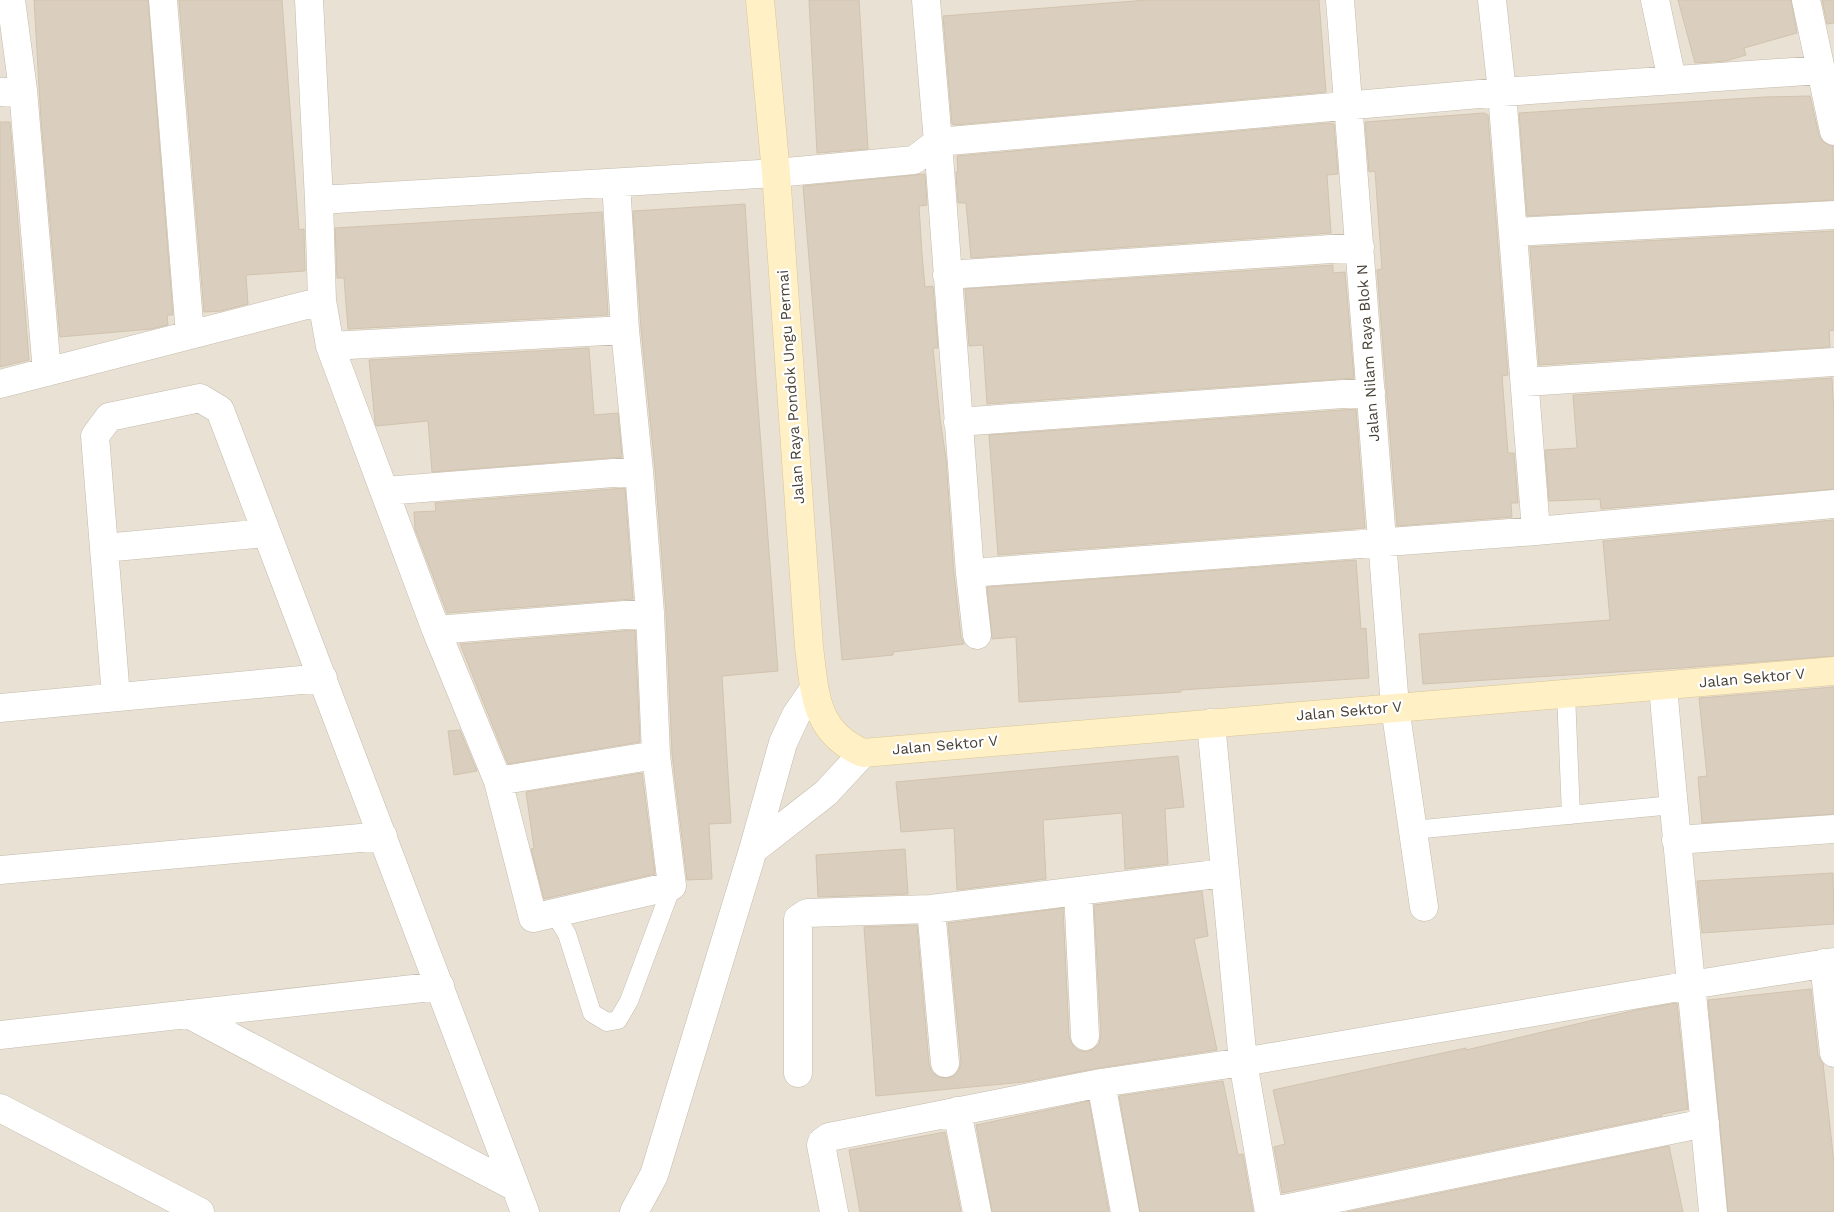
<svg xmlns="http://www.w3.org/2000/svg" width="1834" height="1212" viewBox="0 0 1834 1212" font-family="'Work Sans',sans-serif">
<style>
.residential{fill:#e9e2d4}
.building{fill:#dacebe;stroke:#d2c3ae}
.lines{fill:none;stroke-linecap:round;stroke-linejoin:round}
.lane-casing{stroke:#c3baab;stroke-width:19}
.street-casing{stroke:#c3baab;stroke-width:29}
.secondary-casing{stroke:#dac695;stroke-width:29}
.lane{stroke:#fff;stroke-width:18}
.street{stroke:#fff;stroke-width:28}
.secondary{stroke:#fff0c6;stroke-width:28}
.labels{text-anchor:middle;stroke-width:4.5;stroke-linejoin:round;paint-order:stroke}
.street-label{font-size:15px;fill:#484035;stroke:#fff}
</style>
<rect width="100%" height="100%" fill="#f4f0e7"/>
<!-- residential -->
<path class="residential" d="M0 0H1834V1212H0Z"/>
<!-- building -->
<path class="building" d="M34 0H148L173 315H167L168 325 151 329 60 337 41 120Z
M179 0H282L299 230 304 229 305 271 247 275 246 276 248 304 221 311 204 312Z
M809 0H859L868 149 817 153Z
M1147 0H1319L1326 92 955 125 952 124 943 16Z
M1678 0H1791L1797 33 1744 48 1746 55 1726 61 1695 63Z
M1822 0H1834V23L1827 24Z
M1810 96 1819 135 1823 142 1833 146 1834 200 1527 216 1519 113 1764 97Z
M1484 113 1488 115 1508 375 1502 376 1508 453H1514L1518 503H1511L1512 517 1397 526 1377 270 1382 269 1375 171 1369 172 1365 122Z
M0 122H10L29 360 0 367Z
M1328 123 1334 124 1338 174 1327 175 1331 233 971 258 966 203H958L956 172 958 171 957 156Z
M925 174 927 205 919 206 922 254 925 287 933 286 938 348H933L940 418 946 459 954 574 961 637 964 644 893 652V655L842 660 803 186Z
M745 204 756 379 778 671 722 676 731 823 709 824 712 879 687 880 672 754 666 612 655 469 641 329 633 211Z
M602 212 608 315 348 329 344 278H337L335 228Z
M1834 231V330L1829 331 1830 347 1539 365 1530 247Z
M1333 265V273L1345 272 1354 378 987 404 983 345 969 346 965 289Z
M589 348 594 415 618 413 622 457 432 472 428 421 376 426 375 422 369 360Z
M1832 378 1834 415V489L1601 509 1600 499 1549 501 1545 450 1577 448 1573 395Z
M1356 409 1365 528 998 555 989 435Z
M625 488 633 599 447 613 415 529 414 512 436 511 435 503Z
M1834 520V656L1681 668 1423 684 1419 634 1610 620 1603 541Z
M1356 560 1361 629 1366 628 1369 678 1227 687 1181 690V692L1019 702 1016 637 992 639 987 587Z
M635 630 640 742 508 764 460 644Z
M1834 687V814L1702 823 1698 777 1707 776 1699 698Z
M460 730 477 771 454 775 448 731Z
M1178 756 1184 807 1165 809 1168 864 1125 869 1122 813 1043 820 1046 879 957 890 954 828 901 832 896 782Z
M642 773 655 874 544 899 531 849 534 848 526 792Z
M905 849 908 894 818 897 816 855Z
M1833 873 1834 924 1702 933 1697 881Z
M1202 891 1208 936 1194 939 1217 1050 1099 1068 1024 1082 876 1096 864 927 917 925 929 1064 932 1072 938 1077 947 1078 954 1076 959 1070 961 1062 948 923 1063 908 1069 1037 1072 1044 1077 1050 1086 1052 1093 1049 1099 1044 1101 1035 1094 905Z
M1811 989 1818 1055 1823 1063 1834 1163V1212H1728L1708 1000Z
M1677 1003 1688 1109 1662 1114V1116L1282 1193 1274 1147 1285 1144 1273 1090 1438 1054 1466 1048V1050L1636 1010Z
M1223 1081 1238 1155 1243 1154 1253 1212H1140L1119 1096Z
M1089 1101 1109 1212H992L976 1125Z
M945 1132 961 1212H860L849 1150Z
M1669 1146 1683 1212H1347Z"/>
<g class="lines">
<defs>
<path id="lane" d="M1566 694 1571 815
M1413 830 1673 805
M554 913 567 934 592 1013 607 1022 618 1020 629 1001 672 886"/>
<path id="street" d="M11 0 23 90 47 372
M163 0 190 335
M309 0 319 200 322 301 330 346 436 630 498 781 656 755
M926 0 938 142 970 573 977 635
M1340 0 1395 707 1424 907
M1492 0 1502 92 1536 531
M1655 0 1672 80
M1806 0 1834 131
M0 92 23 90
M319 200 776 173 914 160 938 142 1502 92 1821 70
M1513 232 1834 215
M947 275 1360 247
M330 346 625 330
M1525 382 1834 362
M0 384 322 301
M958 422 1371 392
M385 491 639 471
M104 548 95 436 109 417 200 398 220 410 525 1212
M970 573 1536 531 1834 504
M436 630 650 613
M1663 686C1678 862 1697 1037 1713 1212
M116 697 104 548 266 533
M0 708 323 678
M1211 723 1243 1062 1269 1212
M498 781 533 918 672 886 656 755 650 613 639 471 625 330 616 183
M1676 840 1834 829
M753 850 826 793 863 753
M0 870 383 836
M1078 891 1085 1036
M931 909 945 1063
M1824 963 1834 1053
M188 1014 515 1187
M0 1035 440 986
M798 1073V919L807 913 931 909 1224 873
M1101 1083 1125 1212
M0 1108 200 1212
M957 1111 977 1212
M634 1212 654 1175 753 850 783 743 796 715 814 689
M834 1212 821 1145 822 1142 829 1137 1101 1083 1243 1062 1691 985 1834 962
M1269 1212 1705 1123"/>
<path id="secondary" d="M760 0 776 173 809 647C815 693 814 732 863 753L1834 671"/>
</defs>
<!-- lane casing -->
<use href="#lane" class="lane-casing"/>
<!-- street casing -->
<use href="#street" class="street-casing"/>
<!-- secondary casing -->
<use href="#secondary" class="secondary-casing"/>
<!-- lane -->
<use href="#lane" class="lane"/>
<!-- street -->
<use href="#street" class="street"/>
<!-- secondary -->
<use href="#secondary" class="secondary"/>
</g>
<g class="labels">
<!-- street labels -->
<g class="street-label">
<text transform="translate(1368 353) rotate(-94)" y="5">Jalan Nilam Raya Blok N</text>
<text transform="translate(791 387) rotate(-94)" y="5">Jalan Raya Pondok Ungu Permai</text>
<text transform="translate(1752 678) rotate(-5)" y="5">Jalan Sektor V</text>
<text transform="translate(1349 711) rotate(-5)" y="5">Jalan Sektor V</text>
<text transform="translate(945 745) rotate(-5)" y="5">Jalan Sektor V</text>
</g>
</g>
</svg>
